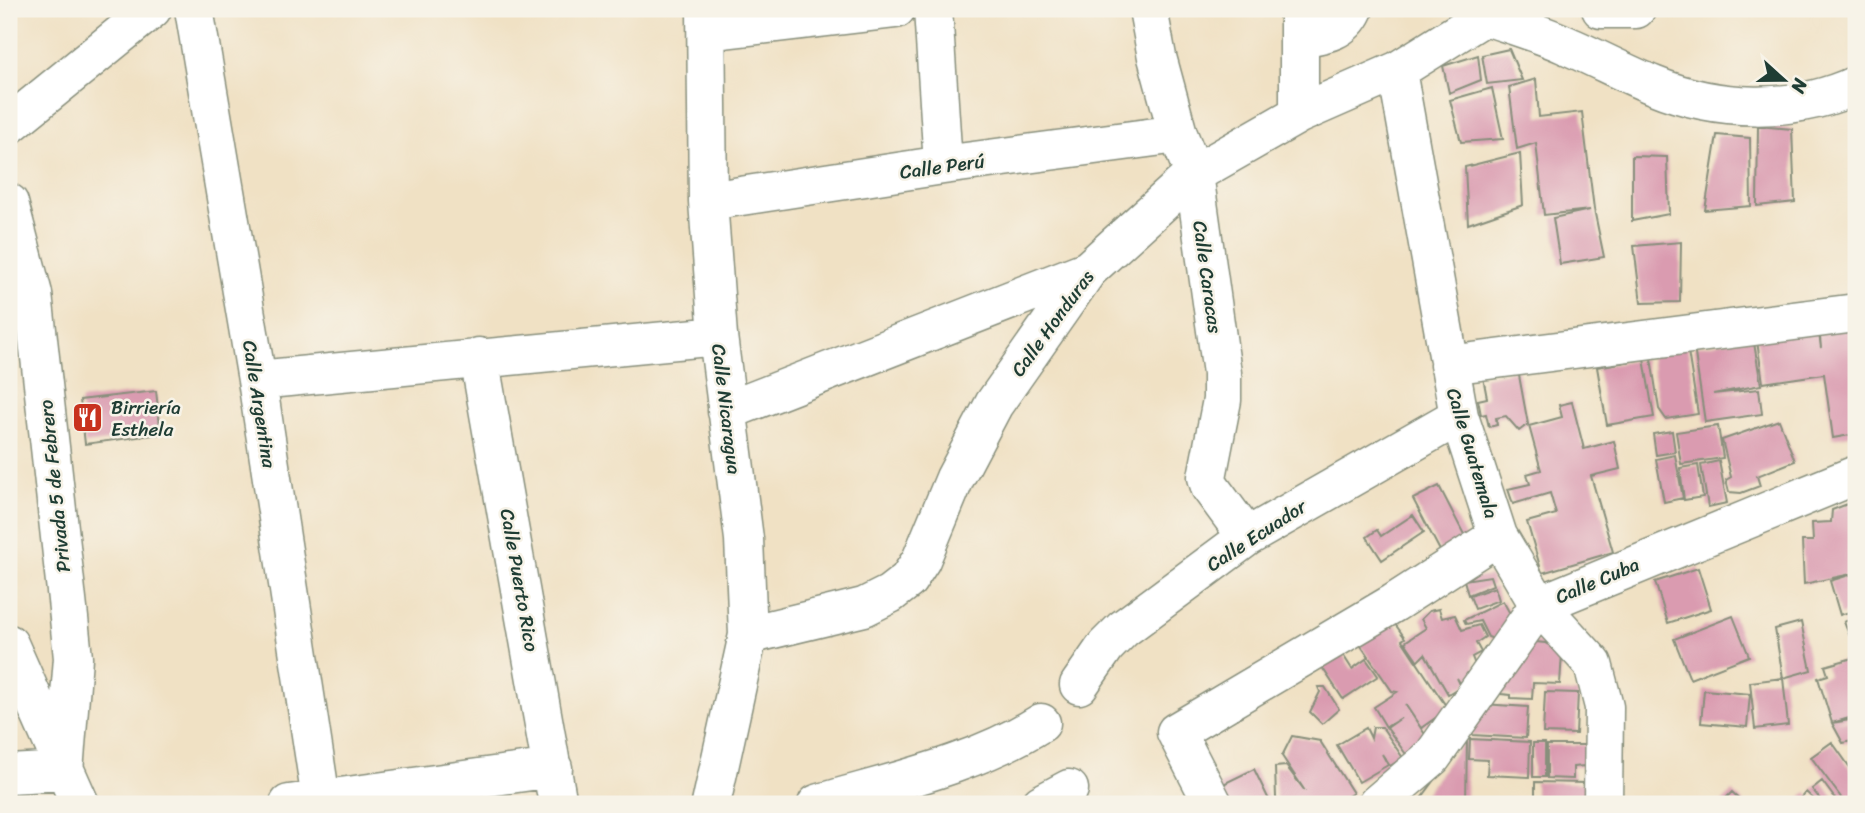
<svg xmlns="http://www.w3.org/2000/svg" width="1865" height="813" viewBox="0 0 1865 813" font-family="Sriracha,sans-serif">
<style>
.building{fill:#da9bb0}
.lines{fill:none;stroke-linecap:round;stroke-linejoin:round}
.minor-casing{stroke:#888f7c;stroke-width:41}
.minor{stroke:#fff;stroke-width:38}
.labels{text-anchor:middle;stroke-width:5;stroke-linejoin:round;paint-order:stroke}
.street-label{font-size:19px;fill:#1f3d34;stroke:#f7f3e8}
.poi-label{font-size:19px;fill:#1f3d34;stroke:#f7f3e8;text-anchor:start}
</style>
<rect width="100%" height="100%" fill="#f7f3e8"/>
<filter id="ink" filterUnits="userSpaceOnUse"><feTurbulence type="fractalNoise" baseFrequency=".0143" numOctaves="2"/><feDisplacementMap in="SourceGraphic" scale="14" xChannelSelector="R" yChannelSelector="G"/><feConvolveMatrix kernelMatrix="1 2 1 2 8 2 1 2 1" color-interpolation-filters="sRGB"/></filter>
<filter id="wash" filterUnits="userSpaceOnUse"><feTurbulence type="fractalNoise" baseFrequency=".00686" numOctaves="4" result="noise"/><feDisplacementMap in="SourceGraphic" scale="28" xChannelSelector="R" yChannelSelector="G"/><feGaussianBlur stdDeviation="1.57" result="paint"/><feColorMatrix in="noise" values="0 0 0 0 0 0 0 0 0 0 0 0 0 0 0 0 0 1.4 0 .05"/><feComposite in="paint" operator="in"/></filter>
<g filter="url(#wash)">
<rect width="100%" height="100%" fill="#f0e1c4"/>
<g id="blocks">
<!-- building -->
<path class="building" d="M1509 49 1522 80 1487 84 1482 55Z
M1478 55 1481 80 1449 93 1443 66Z
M1536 79 1539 117 1582 112 1594 209 1604 257 1560 264 1553 218 1590 210 1544 215 1536 143 1517 149 1509 87Z
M1492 88 1503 139 1461 142 1450 100Z
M1758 126 1792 129 1795 202 1757 206Z
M1717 135 1750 138 1751 206 1705 210Z
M1520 153 1523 205 1468 224 1465 167Z
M1632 156 1667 157 1669 214 1632 221Z
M1681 242 1680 302 1641 303 1634 246Z
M1856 321V434L1833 438 1824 374 1763 383 1756 334 1818 325 1821 348 1819 326Z
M1753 337 1761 385 1713 394 1759 389 1762 414 1705 422 1694 347Z
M1687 345 1698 414 1666 419 1659 409 1650 352Z
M1644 359 1654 417 1607 425 1597 367Z
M1518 370 1528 424 1519 431 1506 416 1496 418 1497 425 1489 427 1486 414 1481 415 1478 400 1487 398 1483 377Z
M156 391 161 434 85 444 80 400Z
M1572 402 1584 449 1614 441 1620 469 1591 476 1613 552 1542 573 1527 522 1556 514 1550 493 1513 504 1508 489 1530 484 1527 474 1541 470 1529 426 1562 417 1559 405Z
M1779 420 1795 461 1757 476 1760 486 1741 493 1729 492 1726 480 1731 477 1722 440Z
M1718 426 1723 458 1681 464 1676 432Z
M1672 431 1675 452 1656 455 1653 434Z
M1675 455 1683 498 1664 502 1656 459Z
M1719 461 1727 503 1708 507 1701 465Z
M1698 465 1703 497 1684 500 1680 468Z
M1439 486 1471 548 1446 562 1413 499Z
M1855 501 1856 573 1804 584 1802 541H1813L1812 523 1831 522 1832 510Z
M1413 515 1424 532 1382 560 1367 537 1377 530 1381 536Z
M1698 568 1711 609 1668 623 1655 582Z
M1856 573V610L1840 615 1830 581Z
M1490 576 1493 585 1468 595 1464 580Z
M1495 587 1499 600 1475 609 1470 596Z
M1503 601 1513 619 1494 639 1488 637 1480 621 1466 624 1464 620Z
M1439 609 1442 618 1455 615 1462 630 1479 625 1485 637 1476 643 1481 652 1472 657 1477 670 1463 688 1457 678 1461 686 1448 694 1425 654 1418 661 1405 642 1426 628 1421 619 1429 611Z
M1733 616 1749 656 1690 679 1674 639Z
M1390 617 1405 638 1402 640 1448 709 1421 728 1405 704 1430 742 1408 757 1387 728 1401 718 1386 727 1374 707 1397 692 1392 691 1357 640Z
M1856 617V651L1844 622Z
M1801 622 1811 670 1783 678 1788 725 1755 729 1750 682 1783 678 1775 629Z
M1526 641 1545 643 1562 653 1560 684 1533 683 1532 699 1511 698V695L1501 694 1503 660Z
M1338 647 1352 669 1366 659 1378 676 1343 699 1318 661Z
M1856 657V716L1832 723 1818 678 1828 675 1825 666Z
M1318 687H1325L1339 709 1322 724 1310 712 1320 692Z
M1704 690 1750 694 1747 727 1701 723Z
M1545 692 1578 693 1576 734 1543 733Z
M1482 704 1528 707 1526 738 1472 735Z
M1856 719V740L1843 743 1832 723Z
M1373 727H1382L1403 758 1390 766 1382 754 1388 765 1359 782 1337 745 1366 728 1371 738Z
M1292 736 1320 741 1353 793 1335 804H1280L1276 798 1275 767 1286 766 1305 791 1282 756Z
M1467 737 1466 804H1417Z
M1470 739 1530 742 1529 777 1487 775 1488 760 1469 759Z
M1832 742 1856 776V804H1846L1811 757Z
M1533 743H1545V777H1533Z
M1547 745H1587L1585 766 1573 767V779L1547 778Z
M1254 769 1271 804H1221L1213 789Z
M1822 781 1839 804H1824L1812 789Z
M1535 782 1587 783V804H1535Z
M1732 792 1745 804H1720Z
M1806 792 1819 804H1795Z"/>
</g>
</g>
<g filter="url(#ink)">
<use href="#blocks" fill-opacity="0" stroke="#888f7c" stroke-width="2"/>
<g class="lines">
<defs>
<path id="minor" d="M194 9 257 380 321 800
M706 9 708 201 718 336 744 539 748 635 711 804
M933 9 943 165
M1148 9 1157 57 1178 134 1194 174 1222 373V400L1207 477 1210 487 1247 537
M1299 9V114
M1601 9H1636
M1486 16C1512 25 1540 33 1566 45 1596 58 1624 73 1653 85 1716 111 1794 114 1856 85
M707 31 896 9
M1299 38C1322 34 1343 33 1354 9
M1397 71 1459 416 1498 536 1539 605 1593 664 1604 707 1603 804
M9 125 152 9
M708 201 943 165 1178 134
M9 203 33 294 69 618 73 658 64 771 9 774
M479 357 558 804
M1449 365 1856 313
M257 380 718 336
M727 411 1088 270
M748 635 864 607 890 594 908 580 921 560 955 478 994 404 1088 270 1194 174 1299 114 1397 71 1496 9
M9 644 80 804
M1079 685 1106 646 1123 629 1247 537 1459 416
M289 804 553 768
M817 804C892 782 974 765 1041 723
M1041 804 1069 789
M1213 804 1176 732 1394 603 1498 536
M1377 804 1432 757 1539 605 1856 475"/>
</defs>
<!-- minor casing -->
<use href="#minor" class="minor-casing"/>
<!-- minor -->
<use href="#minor" class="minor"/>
</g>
</g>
<!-- icons -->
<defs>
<symbol id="restaurant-square" viewBox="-11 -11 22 22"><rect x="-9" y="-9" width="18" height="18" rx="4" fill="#c8321e" stroke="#f7f3e8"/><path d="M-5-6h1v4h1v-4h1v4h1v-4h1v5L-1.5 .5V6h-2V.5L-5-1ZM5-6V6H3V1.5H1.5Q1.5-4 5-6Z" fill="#fff"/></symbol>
</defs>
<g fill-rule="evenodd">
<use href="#restaurant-square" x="70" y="400" width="35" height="35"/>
</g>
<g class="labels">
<!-- street labels -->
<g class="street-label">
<text transform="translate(942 166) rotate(-8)" y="7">Calle Perú</text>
<text transform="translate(1208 277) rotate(82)" y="7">Calle Caracas</text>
<text transform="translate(1052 323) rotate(-54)" y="7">Calle Honduras</text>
<text transform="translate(260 404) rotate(81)" y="7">Calle Argentina</text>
<text transform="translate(727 409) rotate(83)" y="7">Calle Nicaragua</text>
<text transform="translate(1473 453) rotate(73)" y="7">Calle Guatemala</text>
<text transform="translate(54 486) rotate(-96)" y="7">Privada 5 de Febrero</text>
<text transform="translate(1256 535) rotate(-33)" y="7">Calle Ecuador</text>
<text transform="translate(520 580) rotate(80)" y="7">Calle Puerto Rico</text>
<text transform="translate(1597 580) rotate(-23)" y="7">Calle Cuba</text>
</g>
<!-- poi labels -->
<g class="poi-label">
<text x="111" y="414">Birriería<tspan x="111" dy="22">Esthela</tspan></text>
</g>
</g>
<!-- margin -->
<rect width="1865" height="813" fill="none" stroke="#f7f3e8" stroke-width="35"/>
<!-- north arrow -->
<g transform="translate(1784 80) rotate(111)" stroke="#f7f3e8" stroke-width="5" paint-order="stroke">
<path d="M0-5L12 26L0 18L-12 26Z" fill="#1f3d34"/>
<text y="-10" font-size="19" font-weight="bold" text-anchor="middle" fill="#1f3d34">N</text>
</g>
</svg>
